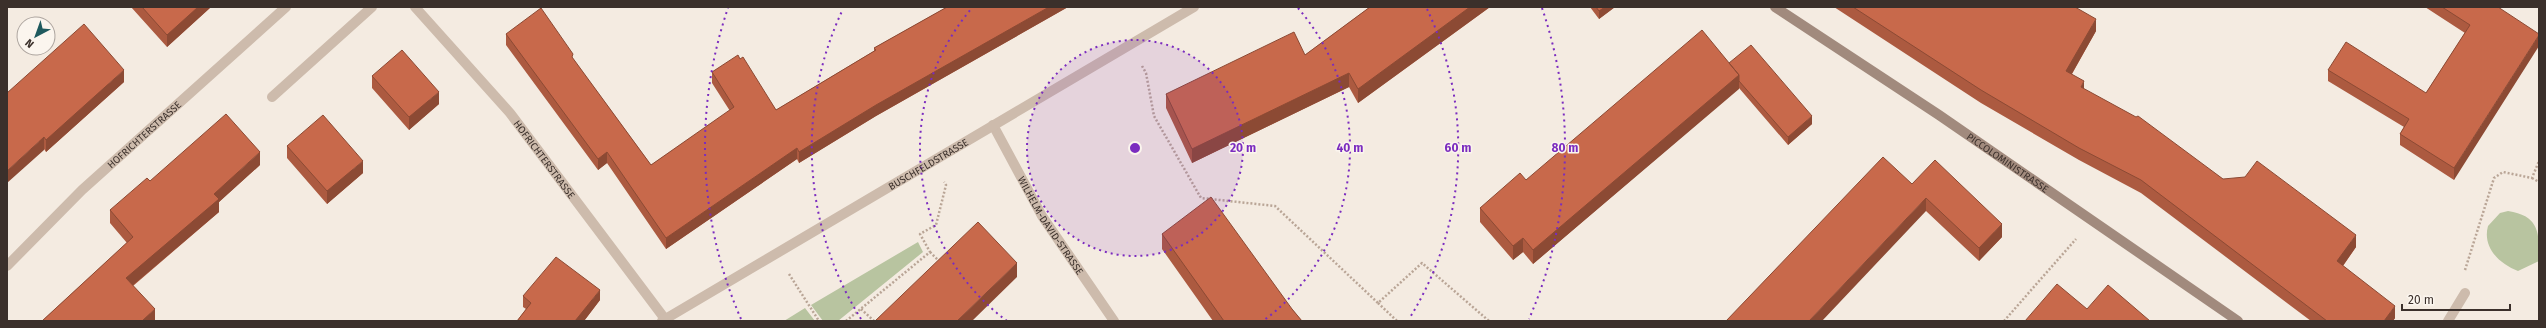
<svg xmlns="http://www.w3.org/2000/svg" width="2546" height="328" viewBox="0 0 2546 328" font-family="'Fira Sans',sans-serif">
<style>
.green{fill:#b8c4a0}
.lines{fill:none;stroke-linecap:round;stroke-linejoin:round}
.path{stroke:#b9a596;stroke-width:2.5;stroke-dasharray:2 2;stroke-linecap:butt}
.lane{stroke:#cdbbac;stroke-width:10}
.street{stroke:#cdbbac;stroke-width:10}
.secondary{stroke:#a18a7d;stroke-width:10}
.wall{fill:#ac5a40}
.shaded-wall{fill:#8c4a34}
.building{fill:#c8694b;stroke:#8c4a34}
.ring{fill:none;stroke:#7b2cbf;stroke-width:2;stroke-dasharray:2 4}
.labels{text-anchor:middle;stroke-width:3;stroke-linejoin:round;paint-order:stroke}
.street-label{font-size:10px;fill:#3b302b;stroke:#fbf5ee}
.centre{fill:#7b2cbf;stroke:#fbf5ee;stroke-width:2}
.ring-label{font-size:12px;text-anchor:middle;font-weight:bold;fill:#7b2cbf;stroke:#fbf5ee;stroke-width:3;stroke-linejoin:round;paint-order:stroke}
</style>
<rect width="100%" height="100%" fill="#f4ebe1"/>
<!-- green -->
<path class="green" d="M2508 211C2541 216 2539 235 2539 261L2518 271C2500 264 2482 248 2488 226L2500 213Z
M918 242 923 252 838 321H823L811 305Z
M805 308 815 321H784Z"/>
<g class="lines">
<!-- path -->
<path class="path" d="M1142 66 1146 73 1154 116 1201 198 1275 206 1378 303 1422 263 1489 321
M2532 178 2539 182
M930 252 940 262
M2465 270 2494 178 2503 172 2532 178 2539 161
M789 274 819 321
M1378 303 1397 321
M861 309 874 321
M846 321 930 252 920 234 936 225 946 185 944 182
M2004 321 2076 239"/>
<!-- lane -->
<path class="lane" d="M272 97 372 7
M2448 321 2465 293"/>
<!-- street -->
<g class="street">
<path id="s1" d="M415 7 510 113 665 319"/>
<path id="s2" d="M993 125 1042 216 1114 321"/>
<path id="s3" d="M7 266 82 190 286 7"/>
<path id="s4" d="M662 321 1194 7"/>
</g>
<!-- secondary -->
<path class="secondary" id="s5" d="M1775 7 1939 115 2238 321"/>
</g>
<!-- wall -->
<path class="wall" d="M131 7H211L167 47Z
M947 7H1068L876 116 799 163 797 159 666 249 607 163 598 170 506 45V34L573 59 651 165 730 111 712 83V72L740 59 776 110 874 51V48Z
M1370 7H1490L1358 103 1349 87 1192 163 1166 108V94L1305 55Z
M1590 7H1615L1599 19Z
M1834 7H2075L2096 31 2072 74 2084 89 2223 179 2356 247 2343 266 2395 318 2393 321H2311L2141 193 2079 160 1981 103Z
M2425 7H2498L2454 180 2400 145V134L2404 127 2328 81V70L2426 93 2465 33Z
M1729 63 1812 124 1788 145 1739 88 1533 264 1523 252 1513 260 1480 222V208L1526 180Z
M372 76 439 104 409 130 372 88Z
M124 82 46 152 7 93Z
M287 146 363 173 327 204 287 158Z
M260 165 219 202V212L133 286 155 321H42L127 243 110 223V210Z
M1912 184 2002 237 1979 261 1926 211Z
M1162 234 1292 309 1302 321H1213L1162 249Z
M523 296 600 300 584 321H517L526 309 523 307Z"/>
<!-- shaded-wall -->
<path class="shaded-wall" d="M198 7H211L167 47V35Z
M1049 7H1068L876 116 799 163V152L876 105Z
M1470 7H1490L1358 103V89Z
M1605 7H1615L1599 19V11Z
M2096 19V31L2066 84V71Z
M2539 35V46L2454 180V168Z
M124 70V82L46 152V140Z
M1349 73V87L1192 163V149Z
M1739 75V89L1533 264V250Z
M2084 81V93L2081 87Z
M439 92V104L409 130V117Z
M1812 116V124L1788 145V137Z
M44 137V150L7 183V171Z
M797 148V159L666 249V238Z
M260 152V165L219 202V212L126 291V278L214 194Z
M607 152V163L598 170V159Z
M363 161V173L327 204V191Z
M1926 198V211L1822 321H1809Z
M2002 224V237L1979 261V248Z
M2356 235V247L2337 274V261Z
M1523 238V252L1513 260V246Z
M1017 263V277L972 321H957Z
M600 290V300L584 321H575Z
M2395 306V318L2393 321H2384Z
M155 309V321H142Z"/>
<!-- building -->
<path class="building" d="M142 7H198L167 35Z
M947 7H1049L876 105 799 152 797 148 666 238 607 152 598 159 506 34 541 8 573 54 572 57 651 165 734 107 712 72 738 55 740 59 743 57 776 110 876 50 874 48Z
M1370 7H1470L1358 89 1349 73 1192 149 1166 94 1294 32 1305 55Z
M1596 7H1605L1599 11Z
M1853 7H2075L2096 19 2066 71 2084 81 2081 87 2136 117 2138 116 2223 179 2245 177 2257 161 2356 235 2337 261 2395 306 2384 321H2327L2141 180 2079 148 1981 90Z
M2442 7H2498L2539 34V35L2454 168 2400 134 2409 119 2328 70 2346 42 2426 93 2470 25Z
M84 24 124 70 46 140 44 137 7 171V93Z
M1702 30 1739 75 1533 250 1523 238 1513 246 1480 208 1520 173 1526 180Z
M1751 45 1812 116 1788 137 1739 81V75L1729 63Z
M402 50 439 92 409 117 372 76Z
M226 114 260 152 214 194 219 199 126 278 155 309 142 321H42L133 237 110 210 147 178 150 181Z
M323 115 363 161 327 191 287 146Z
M1883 157 1912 184 1935 160 2002 224 1979 248 1926 198 1809 321H1726Z
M1211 197 1292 309 1302 321H1224L1162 234Z
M978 222 1017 263 957 321H875Z
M556 257 600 290 575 321H517L531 303 523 296Z
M2057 284 2087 309 2108 285 2150 321H2025Z"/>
<!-- distance rings -->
<circle cx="1135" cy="148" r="108" fill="#7b2cbf" fill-opacity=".12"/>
<g class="ring">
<circle cx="1135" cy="148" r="108"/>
<path d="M1007 321A215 215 0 0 1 972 8M1298 8A215 215 0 0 1 1263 321"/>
<path d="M861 319A323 323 0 0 1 843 9M1427 9A323 323 0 0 1 1409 319"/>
<path d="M741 319A430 430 0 0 1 728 8M1542 8A430 430 0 0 1 1529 319"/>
</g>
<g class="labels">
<!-- street labels -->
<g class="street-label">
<text dy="4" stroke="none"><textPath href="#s3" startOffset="190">HOFRICHTERSTRASSE</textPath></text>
<text dy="4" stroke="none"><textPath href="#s1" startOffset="200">HOFRICHTERSTRASSE</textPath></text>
<text dy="4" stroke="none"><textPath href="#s5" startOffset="280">PICCOLOMINISTRASSE</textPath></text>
<text dy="4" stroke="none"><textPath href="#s4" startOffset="309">BUSCHFELDSTRASSE</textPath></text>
<text dy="4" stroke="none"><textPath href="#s2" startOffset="116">WILHELM-DAVID-STRASSE</textPath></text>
</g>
</g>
<circle cx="1135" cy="148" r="6" class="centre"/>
<g class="ring-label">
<text x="1243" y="152">20 m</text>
<text x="1350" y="152">40 m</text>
<text x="1458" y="152">60 m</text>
<text x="1565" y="152">80 m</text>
</g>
<!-- border -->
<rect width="2546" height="328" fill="none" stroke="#3b302b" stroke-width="16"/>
<!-- north arrow -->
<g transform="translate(36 36) rotate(221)"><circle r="19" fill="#fbf5ee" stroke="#aea6a0"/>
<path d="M0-3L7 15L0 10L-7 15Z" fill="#1f5a5e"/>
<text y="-6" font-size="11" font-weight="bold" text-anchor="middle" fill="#3b302b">N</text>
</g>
<!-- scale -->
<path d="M2402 304v6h108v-6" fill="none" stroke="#3b302b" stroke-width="2"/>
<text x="2408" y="304" font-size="12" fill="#3b302b" stroke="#fbf5ee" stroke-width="3" paint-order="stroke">20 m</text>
</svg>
